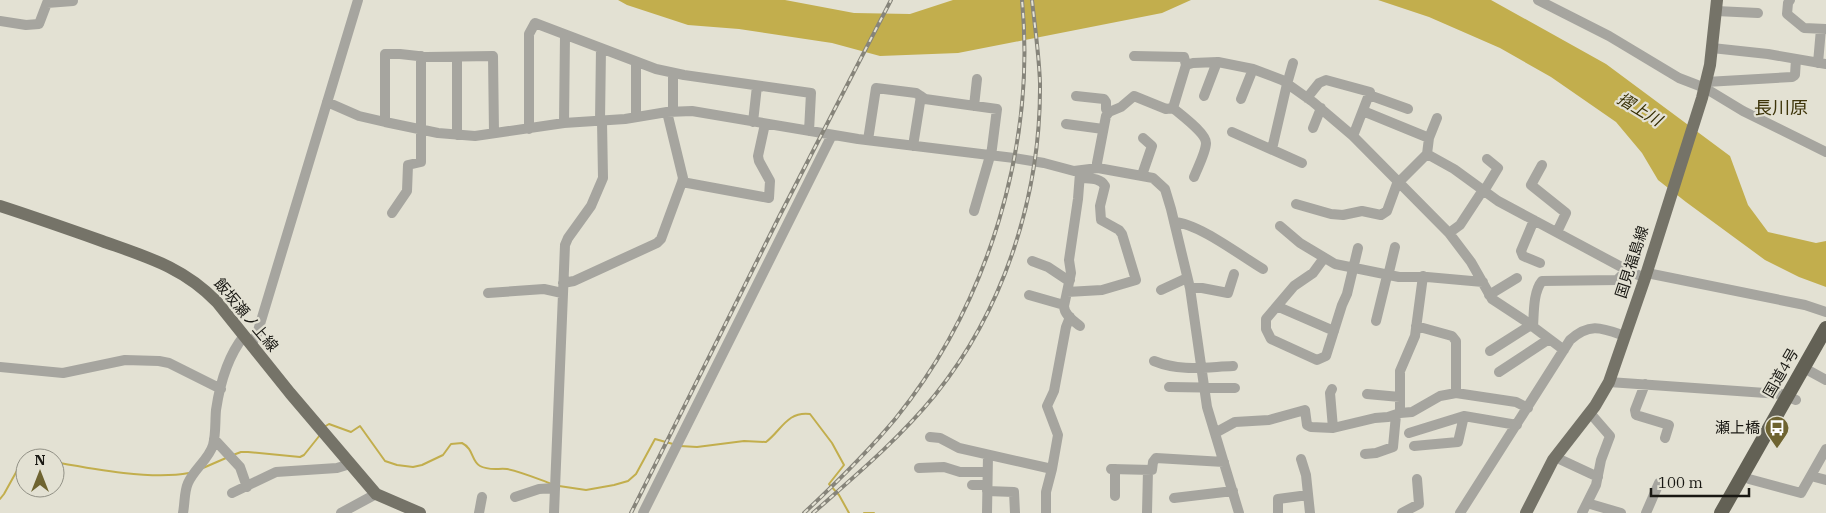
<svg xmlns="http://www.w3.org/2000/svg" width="1826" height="513" viewBox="0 0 1826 513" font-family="'IBM Plex Serif','Noto Sans JP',serif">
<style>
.water{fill:#c2ae4d}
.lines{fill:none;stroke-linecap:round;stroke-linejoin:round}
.stream{stroke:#c2ae4d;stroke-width:2}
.minor{stroke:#a6a59f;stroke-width:10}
.major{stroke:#757368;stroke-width:12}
.highway{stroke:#636155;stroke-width:14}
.rail-casing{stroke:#86847a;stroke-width:4}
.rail{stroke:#e3e1d3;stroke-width:2;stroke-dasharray:5.5;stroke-linecap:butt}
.labels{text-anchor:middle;stroke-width:4.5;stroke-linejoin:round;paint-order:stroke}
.street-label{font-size:15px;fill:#191813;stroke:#e3e1d3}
.poi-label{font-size:15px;fill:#191813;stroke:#e3e1d3;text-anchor:end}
.water-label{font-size:16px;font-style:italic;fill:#342c00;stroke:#e3e1d3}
.quarter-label{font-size:18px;fill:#3e350a;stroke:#e3e1d3}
</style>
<rect width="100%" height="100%" fill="#e3e1d3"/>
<!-- water -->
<path class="water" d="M618 0H785L854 13 910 14 953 0H1191L1162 13 958 53 880 56 832 43 739 29 688 25 627 5Z
M1378 0H1491L1606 64 1730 156 1748 205 1768 232 1816 243 1826 241V287L1799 277 1765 260 1686 202 1658 180 1642 153 1616 122 1551 77 1500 48 1429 17Z"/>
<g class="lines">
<!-- stream -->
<path class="stream" d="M324 427 329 424 351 432 360 426 385 461 397 465 413 467 422 465 443 455 451 444 462 443C474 449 471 461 480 466 489 471 499 468 507 469 522 472 538 479 552 484
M680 446 697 447 744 441 766 442C781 431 787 411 810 414L832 443 844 465 829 484 839 495 849 513
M233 455 241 452H248L300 457 304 455 320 435
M55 462C93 469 151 480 189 473
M203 468 226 458
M559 486 586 490 614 485 628 481 636 474 655 439 673 444
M0 499 4 494 24 458H37
M864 513H874"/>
<!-- minor -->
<path class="minor" d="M1538 0 1609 36 1679 78 1705 88 1743 111 1826 152
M1790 0 1788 3 1787 14 1804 28 1826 29
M1716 11 1758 13
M0 21 26 25 39 24 47 3 73 1
M1712 48 1768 54 1826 64
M1134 56 1184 57 1186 65
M636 62V117
M1818 63 1821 29
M673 73V112
M1706 82 1792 77 1795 75 1796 59
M1369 95 1408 109
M1076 96 1104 99 1106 102V109L1109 112
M1204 96 1217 62
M1307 98 1319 83 1326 80 1370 92 1353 136
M1241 99 1253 69
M327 102 359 116 385 122 438 133 475 136 564 123 625 119 667 112 692 111 858 139 1014 158 1044 163 1074 171 1098 168 1153 178 1165 189 1171 209 1190 288 1207 407 1239 513
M974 106 977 79
M1363 111 1429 138
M667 112 683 178 682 182
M600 121 601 48
M385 122V54H400L427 57 493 56 494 133
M753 122 757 86
M564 123 565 35
M1066 124 1103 129
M1313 128 1321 108
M529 129V34L535 23 656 69 684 75 811 93 809 131
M1232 132 1302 163
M457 135V57
M868 140 876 88 916 93 925 99 997 109 991 156
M913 146 921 96
M1272 149 1287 84 1293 63
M1427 154 1454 169 1498 201 1627 270 1645 278
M1542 165 1531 185 1566 213 1557 232
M1098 168 1097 163 1106 116 1109 112 1121 107 1134 96 1166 109 1173 108
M1080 173 1078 199 1069 260 1071 273 1064 306C1064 315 1074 321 1080 326
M1142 175 1152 146 1143 138
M1194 177C1197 169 1206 152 1206 143 1206 133 1181 115 1173 108L1186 65 1193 63 1218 62 1253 69 1282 80 1313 102 1353 136 1449 233 1471 262 1492 299 1524 320 1564 350
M1399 182 1427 154 1429 138 1437 118
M1484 191 1498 168 1487 159
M1296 204 1331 214 1343 215 1362 211 1381 215 1387 211 1398 181
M974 211 990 156
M392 213 407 191 408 165 421 162V56
M1534 220 1521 251 1523 256 1540 263
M1174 222C1198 223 1241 256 1263 269
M1280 226 1300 243 1335 264 1399 277H1427L1483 282
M1449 233 1460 225 1483 190
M1324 258 1313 273 1294 286 1266 319V329L1271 339 1317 360 1326 356 1342 305 1347 294 1358 248
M1032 261 1048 267 1066 279 1070 280
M1647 273 1805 305 1826 312
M1388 276 1395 247
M563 283 574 281 657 243 661 239 682 182 769 198 770 181 759 161 758 156 765 124
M1190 288H1202L1228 293 1234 274
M1161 290 1187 278
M1067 292 1102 290 1136 280 1122 234 1119 230 1101 220 1100 206 1105 186C1100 177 1089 179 1080 178
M488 293 544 289 562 293
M1029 295 1064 305
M1489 295 1517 278
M1276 308H1281L1334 331
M1376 321 1387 276
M1416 326 1452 336 1456 341V393
M1533 327C1534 313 1533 292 1542 281L1617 280 1627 270
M251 345 257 334 358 0
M1490 351 1531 325
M1154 361C1181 372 1206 367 1233 366
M0 367 63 373 125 360 159 361 169 363 221 389
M1804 368 1826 380
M1499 372 1549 339
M1609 382 1781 394 1796 400
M1645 384 1635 410 1636 415 1669 425 1665 438
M1169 387 1235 388
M1332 389 1330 393 1333 428
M1367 394 1400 397
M1400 413V371L1415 336 1423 276
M1215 433 1235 422 1269 420 1305 410 1307 425 1311 427 1333 428 1375 418 1388 417 1400 413 1412 412 1440 396 1456 393 1516 402 1528 408
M1409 433 1464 416 1517 425
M930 437 940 438 959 448 1052 469 1046 492V513
M214 439 240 467 247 487
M1414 446 1458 442 1464 416
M1365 454 1376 453 1393 447 1396 415
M1555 457 1598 477
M1301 459 1306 475 1310 513
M919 468 944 467 960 472H987
M1052 469 1058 435 1047 406 1054 391 1066 327 1070 317
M1111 469 1152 470 1153 462 1156 458 1224 462
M1115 469V496
M1811 476 1826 480
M1749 479 1801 493 1826 449
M972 485H987
M987 491 1014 492 1015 513
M232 493 276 472 337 468 350 464
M515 497 539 489 554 488
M1174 498 1233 491
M1587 503 1621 513
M183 513C185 503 184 492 188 483 194 469 209 459 213 445 216 434 215 421 216 410 220 383 227 357 244 336
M341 513 376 494
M479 513 482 497
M554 513 565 245 568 238 591 206 603 178 602 121
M643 513 832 135
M987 513 988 455
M1147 513 1148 470
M1278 513V499L1308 495
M1402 513 1419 504 1417 479
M1460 513 1570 340C1590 322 1602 328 1625 336
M1582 513 1596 485 1601 460 1610 436 1590 413
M1646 513 1659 483"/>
<!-- major -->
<path class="major" d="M0 206C34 217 68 229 102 241 147 257 183 267 217 302L290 393 376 494 420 513
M1526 513 1553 460 1595 406 1609 382 1645 278 1702 98 1710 65 1717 0"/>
<!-- highway -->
<path class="highway" d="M1721 513 1826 328"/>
<defs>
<path id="rail" d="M631 513 779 217 891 0
M804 513C836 483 868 452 896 418 988 304 1036 146 1022 0
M813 513C855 476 899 439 935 395 1005 308 1041 194 1040 83 1039 55 1035 28 1032 0"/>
</defs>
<!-- rail casing -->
<use href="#rail" class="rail-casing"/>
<!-- rail -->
<use href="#rail" class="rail"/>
</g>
<!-- icons -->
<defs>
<symbol id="bus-pin" viewBox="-11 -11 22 30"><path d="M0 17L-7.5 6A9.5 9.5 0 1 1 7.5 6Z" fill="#6f6431" stroke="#e3e1d3"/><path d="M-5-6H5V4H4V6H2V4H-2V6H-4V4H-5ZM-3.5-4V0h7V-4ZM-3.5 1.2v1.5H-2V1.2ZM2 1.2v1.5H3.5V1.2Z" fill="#fff"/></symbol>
</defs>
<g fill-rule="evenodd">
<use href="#bus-pin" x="1763" y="414" width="28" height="38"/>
</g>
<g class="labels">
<!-- street labels -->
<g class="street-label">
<text transform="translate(1632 262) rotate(-72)" y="5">国見福島線</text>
<text transform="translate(246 315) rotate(50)" y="5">飯坂瀬ノ上線</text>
<text transform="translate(1781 373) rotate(-60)" y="5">国道4号</text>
</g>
<!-- poi labels -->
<g class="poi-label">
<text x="1760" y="433">瀬上橋</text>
</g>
<!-- water labels -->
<g class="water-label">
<text transform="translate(1640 109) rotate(31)" y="6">摺上川</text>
</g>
<!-- quarter labels -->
<g class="quarter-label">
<text x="1781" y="114">長川原</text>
</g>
</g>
<!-- north arrow -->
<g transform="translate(40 473)"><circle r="24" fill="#e3e1d3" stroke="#929186"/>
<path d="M0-4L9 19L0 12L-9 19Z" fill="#6f6431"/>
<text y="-8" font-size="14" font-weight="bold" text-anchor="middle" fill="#191813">N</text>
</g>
<!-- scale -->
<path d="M1651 488v8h98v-8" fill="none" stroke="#191813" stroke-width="2.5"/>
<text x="1658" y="488" font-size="15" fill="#191813" stroke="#e3e1d3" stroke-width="4" paint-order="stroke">100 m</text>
</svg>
